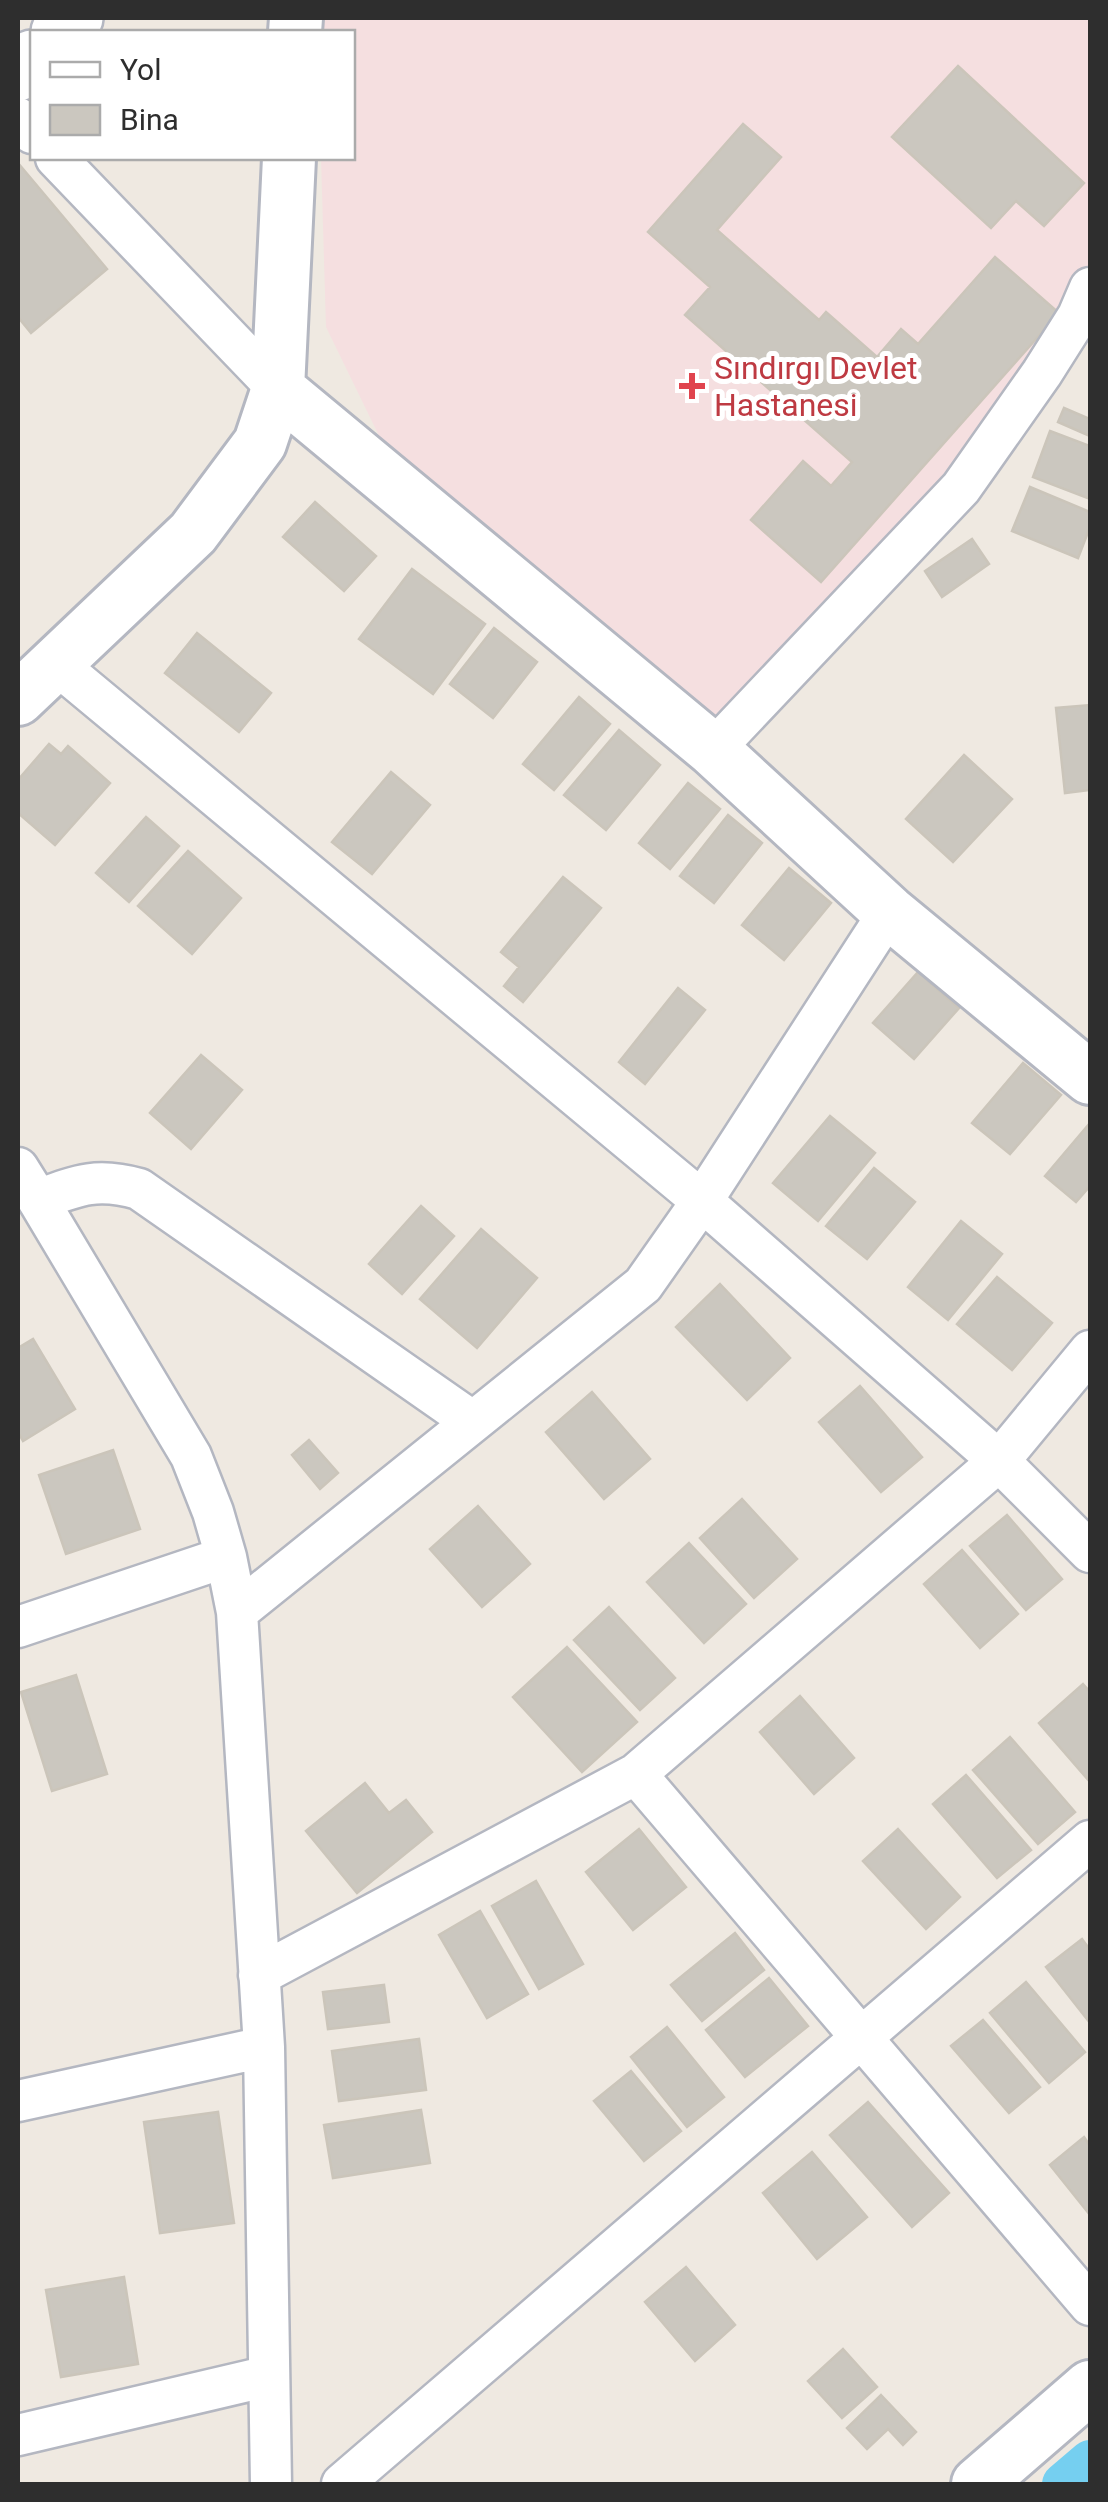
<svg xmlns="http://www.w3.org/2000/svg" width="1108" height="2502" viewBox="0 0 1108 2502" font-family="Roboto,sans-serif">
<style>
.medical{fill:#f5dfe0}
.lines{fill:none;stroke-linecap:round;stroke-linejoin:round}
.canal{stroke:#75cff0;stroke-width:42}
.building{fill:#cbc7bf;stroke:#cbc5ba;stroke-width:2.5}
.minor-casing{stroke:#b4b7c1;stroke-width:45}
.tertiary-casing{stroke:#b4b7c1;stroke-width:58}
.secondary-casing{stroke:#b4b7c1;stroke-width:60}
.minor{stroke:#fff;stroke-width:40}
.tertiary{stroke:#fff;stroke-width:52}
.secondary{stroke:#fff;stroke-width:55}
.health-dot{fill:#e0444e;stroke:#fff;stroke-width:4}
.labels{text-anchor:middle;stroke-width:10;stroke-linejoin:round;paint-order:stroke}
.health-label{font-size:32px;fill:#be3a42;stroke:#fff;text-anchor:start}
</style>
<rect width="100%" height="100%" fill="#efe9e1"/>
<!-- medical -->
<path class="medical" d="M316 18H1090V292L954 499 730 730 384 446 326 327 321 158H352V32H316Z"/>
<g class="lines">
<!-- canal -->
<path class="canal" d="M1063 2484 1090 2461"/>
</g>
<!-- building -->
<path class="building" d="M958 66 1084 183 1044 226 1016 201 991 228 892 137Z
M743 124 781 157 717 230 819 320 826 312 877 357 901 329 918 344 995 257 1059 313 821 582 751 520 803 461 831 486 852 462 685 315 710 287 648 232Z
M18 163 107 269 31 333 18 317Z
M1064 408 1090 419V436L1058 422Z
M1050 431 1090 446V499L1033 477Z
M1030 487 1090 512V527L1078 558 1012 531Z
M315 502 376 556 344 591 283 537Z
M972 539 989 564 942 597 925 571Z
M412 569 485 624 433 694 359 639Z
M494 628 537 662 493 718 450 684Z
M197 633 271 693 239 732 165 673Z
M579 697 610 724 554 790 523 764Z
M1090 705V790L1065 793 1056 708Z
M619 730 660 765 606 830 564 795Z
M49 744 61 754 68 746 110 783 55 845 18 813V780Z
M964 755 1012 799 953 862 906 819Z
M391 772 430 805 372 874 332 842Z
M688 783 720 809 670 869 639 843Z
M728 815 762 843 714 903 680 876Z
M146 817 179 846 129 902 96 873Z
M188 851 241 898 192 954 138 906Z
M789 868 831 903 784 960 742 925Z
M563 877 601 908 523 1002 504 986 519 967 501 952Z
M918 972 959 1008 914 1059 873 1023Z
M678 988 705 1010 645 1084 619 1062Z
M201 1055 242 1090 191 1149 150 1113Z
M1023 1063 1061 1095 1010 1154 972 1123Z
M830 1116 875 1153 818 1221 773 1183Z
M1090 1123V1186L1076 1202 1045 1176Z
M874 1168 915 1202 867 1259 826 1226Z
M421 1206 454 1236 402 1294 369 1264Z
M961 1221 1002 1254 948 1320 908 1287Z
M481 1229 537 1278 477 1348 420 1299Z
M997 1277 1052 1323 1012 1370 957 1324Z
M720 1284 790 1358 747 1400 676 1327Z
M33 1339 75 1409 23 1441 18 1432V1348Z
M860 1386 922 1457 881 1492 819 1422Z
M592 1392 650 1459 604 1499 546 1432Z
M309 1440 338 1473 320 1489 292 1455Z
M113 1450 140 1529 66 1554 39 1475Z
M742 1499 797 1559 754 1598 700 1538Z
M478 1506 530 1564 482 1607 430 1549Z
M1007 1515 1062 1579 1026 1610 970 1546Z
M689 1543 746 1604 704 1643 647 1582Z
M962 1550 1018 1614 980 1648 924 1584Z
M609 1607 675 1678 640 1710 574 1640Z
M567 1647 637 1722 582 1772 513 1697Z
M76 1675 107 1774 52 1791 21 1692Z
M1083 1684 1090 1692V1782L1039 1723Z
M800 1696 854 1758 814 1794 760 1732Z
M1010 1737 1075 1812 1038 1844 973 1770Z
M966 1775 1031 1850 997 1878 933 1804Z
M365 1783 389 1813 406 1800 432 1832 357 1893 306 1831Z
M639 1829 686 1887 633 1930 586 1872Z
M898 1829 960 1897 926 1929 863 1861Z
M536 1881 583 1964 539 1989 492 1906Z
M480 1911 528 1994 487 2018 439 1935Z
M735 1933 764 1970 702 2021 671 1985Z
M1082 1939 1090 1950V2023L1046 1967Z
M769 1978 808 2026 745 2077 706 2030Z
M1026 1982 1085 2052 1049 2083 990 2013Z
M384 1985 389 2022 328 2029 323 1992Z
M983 2020 1040 2087 1009 2113 951 2046Z
M667 2027 724 2097 687 2127 631 2057Z
M419 2039 426 2090 339 2101 332 2051Z
M631 2071 681 2131 644 2161 594 2101Z
M868 2102 949 2193 912 2227 830 2135Z
M421 2110 430 2163 333 2178 324 2125Z
M218 2112 234 2223 160 2233 144 2122Z
M1084 2137 1090 2146V2215L1050 2165Z
M812 2152 867 2217 817 2259 763 2193Z
M686 2267 735 2325 695 2361 645 2302Z
M124 2277 138 2364 61 2377 46 2290Z
M843 2349 877 2387 842 2418 808 2381Z
M881 2395 916 2432 903 2445 888 2429 867 2449 847 2428Z"/>
<g class="lines">
<defs>
<path id="minor" d="M18 118 32 133
M56 158 278 389
M55 663 702 1201 999 1461 1090 1552
M713 750 961 488 1042 373 1078 316 1090 288
M18 1168 38 1200 191 1456 213 1512 226 1557 237 1612 264 2047 271 2484
M38 1200C78 1185 97 1177 139 1189L473 1422
M237 1612 643 1285 702 1201 889 912
M18 1627 226 1557
M636 1774 1090 2305
M259 1975 636 1774 999 1461 1090 1351
M18 2101 264 2047
M18 2435 269 2376
M342 2484 1090 1841"/>
<path id="tertiary" d="M295 32 296 18
M278 389 713 750 889 912 1090 1078
M18 699 193 533 260 443 278 389 289 158
M978 2484 1090 2387"/>
<path id="secondary" d="M59 32 75 18
M18 73 32 58"/>
</defs>
<!-- minor casing -->
<use href="#minor" class="minor-casing"/>
<!-- tertiary casing -->
<use href="#tertiary" class="tertiary-casing"/>
<!-- secondary casing -->
<use href="#secondary" class="secondary-casing"/>
<!-- minor -->
<use href="#minor" class="minor"/>
<!-- tertiary -->
<use href="#tertiary" class="tertiary"/>
<!-- secondary -->
<use href="#secondary" class="secondary"/>
</g>
<!-- markers -->
<path class="health-dot" d="M687 371h10v10h10v10h-10v10h-10v-10h-10v-10h10z"/>
<g class="labels">
<!-- health labels -->
<g class="health-label">
<text x="714" y="379">Sındırgı Devlet<tspan x="714" dy="37">Hastanesi</tspan></text>
</g>
</g>
<!-- border -->
<rect width="1108" height="2502" fill="none" stroke="#2e2e2e" stroke-width="40"/>
<!-- legend -->
<rect x="30" y="30" width="325" height="130" fill="#ffffff" stroke="#ababab" stroke-width="2.5"/>
<rect x="50" y="62" width="50" height="15" fill="#ffffff" stroke="#ababab" stroke-width="2.5"/>
<text x="120" y="80" font-size="30" fill="#2e2e2e">Yol</text>
<rect x="50" y="105" width="50" height="30" fill="#cbc7bf" stroke="#ababab" stroke-width="2.5"/>
<text x="120" y="130" font-size="30" fill="#2e2e2e">Bina</text>
</svg>
